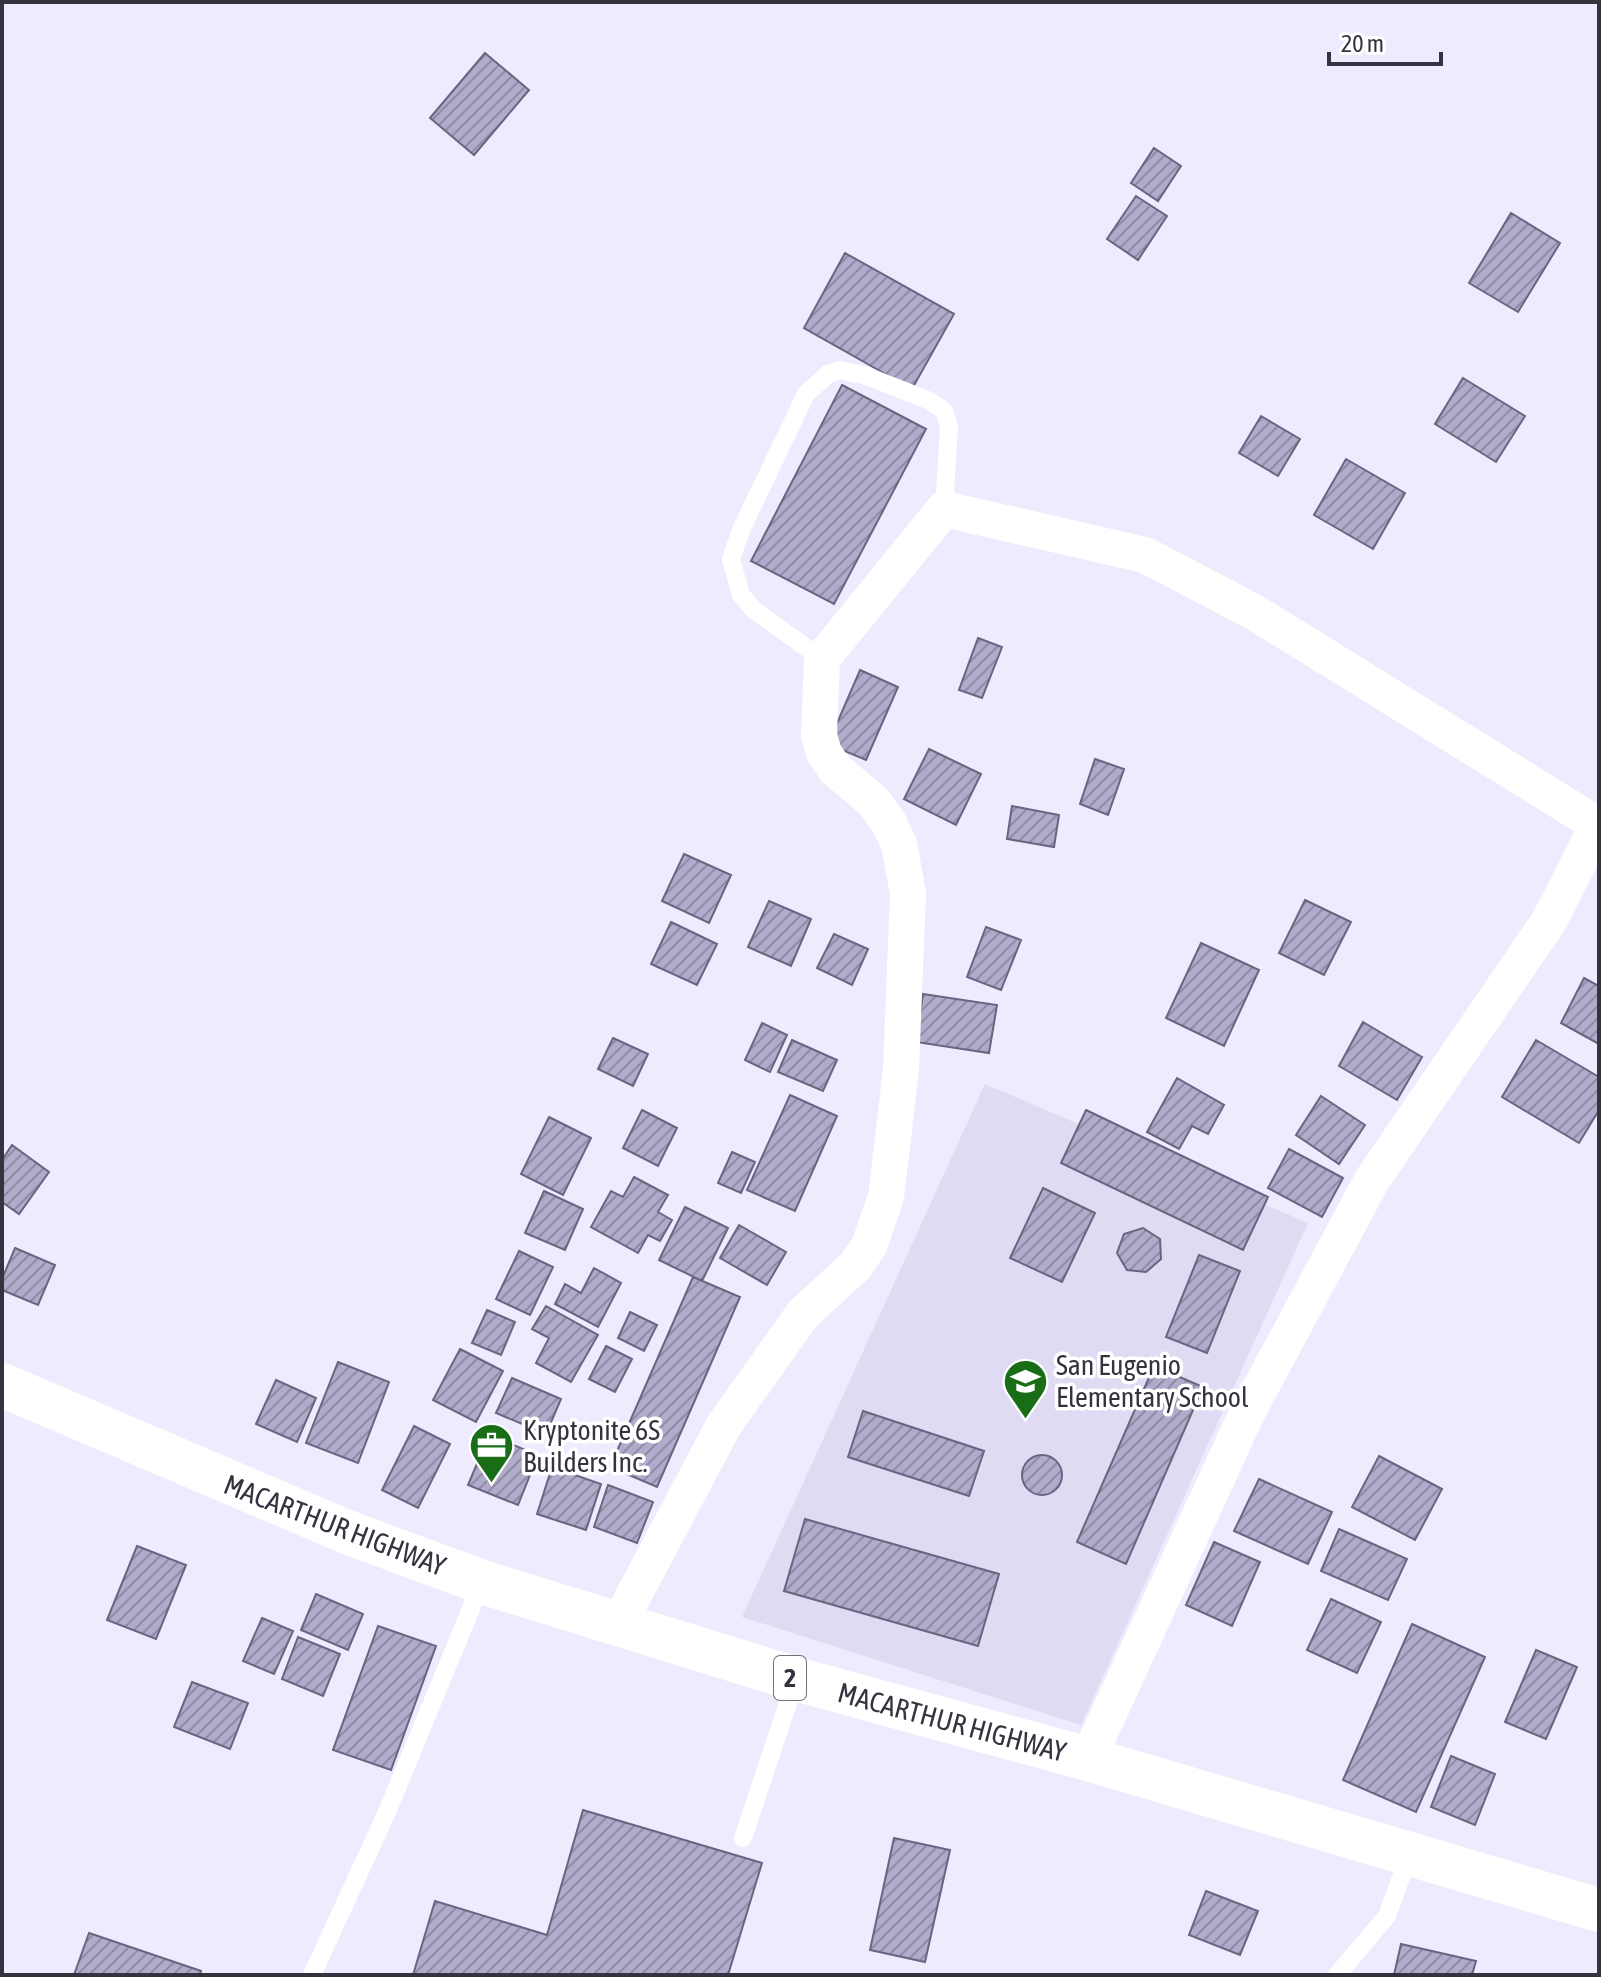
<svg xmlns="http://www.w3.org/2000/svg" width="1601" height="1977" viewBox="0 0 1601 1977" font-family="'Asap Condensed',sans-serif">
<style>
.built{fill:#dedbf3}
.building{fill:url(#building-hatch);stroke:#696481;stroke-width:2}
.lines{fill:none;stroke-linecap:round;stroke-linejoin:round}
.service{stroke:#fff;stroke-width:18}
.minor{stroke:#fff;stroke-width:36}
.trunk{stroke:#fff;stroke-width:44}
.labels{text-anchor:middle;stroke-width:7;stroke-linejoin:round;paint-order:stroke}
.shield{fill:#fff;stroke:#727079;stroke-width:2}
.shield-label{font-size:26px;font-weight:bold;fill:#35333f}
.poi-label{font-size:28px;fill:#35333f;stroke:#fff;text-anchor:start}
.street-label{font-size:28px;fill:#35333f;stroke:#fff}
</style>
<defs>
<pattern id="building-hatch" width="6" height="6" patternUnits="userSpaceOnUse" patternTransform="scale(2)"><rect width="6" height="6" fill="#b0abca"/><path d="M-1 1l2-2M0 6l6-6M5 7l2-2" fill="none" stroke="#908ca5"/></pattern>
</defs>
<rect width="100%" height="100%" fill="#eeebff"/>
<!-- built -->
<path class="built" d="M985 1084 1308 1223 1081 1725 742 1617Z"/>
<!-- building -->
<path class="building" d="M485 53 529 90 474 155 430 118Z
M1154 148 1181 166 1158 201 1131 183Z
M1136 196 1167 216 1138 260 1107 239Z
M1511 213 1560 243 1518 312 1469 283Z
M845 253 954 314 912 389 804 328Z
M1463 378 1525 416 1496 462 1435 424Z
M842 385 926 429 834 604 751 561Z
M1261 416 1300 439 1278 476 1239 453Z
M1346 459 1405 493 1373 549 1314 515Z
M978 638 1002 647 982 698 959 690Z
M860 670 898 687 866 760 828 744Z
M929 749 981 774 956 825 904 799Z
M1095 759 1124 769 1108 815 1080 804Z
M1012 806 1059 815 1054 847 1007 839Z
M684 854 731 875 709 923 662 901Z
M1305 900 1351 922 1324 975 1279 953Z
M769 901 811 919 791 966 748 947Z
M671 922 717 944 697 985 651 964Z
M986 927 1021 940 1001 990 967 977Z
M834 934 868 949 852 985 817 968Z
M1201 943 1259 970 1224 1046 1166 1018Z
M1584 978 1599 986V1044L1561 1023Z
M923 994 997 1005 989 1053 916 1042Z
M1363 1022 1422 1057 1397 1100 1339 1066Z
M762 1023 787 1035 770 1072 745 1060Z
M613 1038 648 1054 633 1086 598 1069Z
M792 1040 837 1060 823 1091 778 1072Z
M1536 1040 1599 1077V1110L1579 1143 1502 1097Z
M1177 1078 1224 1105 1208 1134 1192 1126 1179 1149 1147 1132Z
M790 1095 837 1116 795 1211 747 1190Z
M1321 1096 1365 1125 1339 1164 1296 1135Z
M642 1110 677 1128 658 1166 623 1148Z
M1086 1110 1268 1197 1243 1250 1061 1163Z
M549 1117 591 1138 563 1195 521 1174Z
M12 1145 49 1172 19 1214 2 1202V1160Z
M1289 1149 1343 1178 1322 1217 1268 1188Z
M732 1152 755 1162 741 1193 718 1183Z
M634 1177 668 1195 658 1212 672 1220 660 1241 648 1235 638 1253 591 1227 611 1191 623 1197Z
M1043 1188 1095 1213 1062 1282 1010 1258Z
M544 1191 583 1209 565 1250 525 1233Z
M685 1207 728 1228 702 1281 659 1260Z
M739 1225 786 1252 767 1285 720 1258Z
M1143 1228 1160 1239 1161 1259 1146 1272 1127 1270 1117 1253 1124 1234Z
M15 1248 55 1265 38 1305 2 1290V1279Z
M519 1251 553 1267 530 1315 496 1299Z
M1199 1255 1240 1271 1207 1353 1166 1337Z
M594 1268 621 1283 598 1327 555 1304 565 1284 581 1293Z
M693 1277 740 1297 657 1487 610 1467Z
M546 1306 598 1335 571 1382 536 1363 549 1338 532 1329Z
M487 1310 515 1322 501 1355 472 1343Z
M630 1312 657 1325 644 1351 618 1338Z
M606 1346 632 1359 615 1392 589 1379Z
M460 1349 503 1371 476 1422 433 1400Z
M338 1362 389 1382 358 1463 306 1443Z
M1154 1366 1203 1387 1126 1564 1077 1542Z
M512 1378 561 1399 546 1434 496 1413Z
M276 1380 316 1398 297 1442 256 1424Z
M863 1411 984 1451 969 1496 848 1457Z
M414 1426 450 1444 418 1508 382 1490Z
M489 1435 538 1455 518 1505 468 1485Z
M1022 1475a20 20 0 1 1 40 0a20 20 0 1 1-40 0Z
M1379 1456 1442 1489 1415 1540 1352 1507Z
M552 1467 601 1484 586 1530 537 1514Z
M1259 1479 1332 1512 1308 1564 1234 1531Z
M608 1485 653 1502 637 1543 594 1527Z
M805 1519 999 1574 978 1646 784 1591Z
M1339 1529 1407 1559 1388 1600 1321 1571Z
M1214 1542 1260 1562 1232 1626 1186 1605Z
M137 1546 186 1565 156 1639 107 1620Z
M316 1594 363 1614 348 1650 301 1630Z
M1331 1599 1381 1622 1357 1673 1307 1650Z
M262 1618 293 1631 274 1674 243 1661Z
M1412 1624 1485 1657 1416 1812 1343 1780Z
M378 1626 436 1646 391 1770 333 1750Z
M298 1637 340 1654 323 1696 282 1679Z
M1536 1650 1577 1667 1546 1739 1505 1722Z
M192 1682 248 1703 230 1749 174 1727Z
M1451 1756 1495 1774 1475 1825 1431 1807Z
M583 1810 762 1863 728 1975H413L435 1901 547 1935Z
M894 1838 950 1850 925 1962 870 1950Z
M1206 1891 1258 1911 1240 1955 1189 1935Z
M89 1933 201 1971 200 1975H74Z
M1401 1944 1476 1961 1472 1975H1394Z"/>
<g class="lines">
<!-- service -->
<path class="service" d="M822 659 754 610 741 595 731 559 741 530 806 394 828 374 840 370 867 376 930 401 944 411 949 426 944 509
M743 1838 796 1679
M312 1975 387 1812 482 1582
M1337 1975 1387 1916 1409 1855"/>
<!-- minor -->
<path class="minor" d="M619 1623 724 1425 803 1314 855 1266 869 1246 886 1197 901 1070 908 893 899 844 889 823 874 802 835 769 824 753 819 735 822 659 944 509 1145 555 1254 612 1598 825
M1088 1759 1247 1413 1372 1180 1549 921 1599 823"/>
<!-- trunk -->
<path class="trunk" d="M2 1385 347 1532 482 1582 796 1679 1088 1759 1599 1910"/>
</g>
<!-- icons -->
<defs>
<symbol id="school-pin" viewBox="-11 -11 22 30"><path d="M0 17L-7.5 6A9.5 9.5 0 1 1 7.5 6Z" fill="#186d16" stroke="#fff"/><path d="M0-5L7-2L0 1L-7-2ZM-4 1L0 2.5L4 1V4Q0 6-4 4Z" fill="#fff"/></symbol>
<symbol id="office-pin" viewBox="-11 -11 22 30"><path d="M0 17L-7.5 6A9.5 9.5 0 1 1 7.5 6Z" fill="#186d16" stroke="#fff"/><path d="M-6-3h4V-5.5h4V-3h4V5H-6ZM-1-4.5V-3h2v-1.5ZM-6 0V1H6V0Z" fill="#fff"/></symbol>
</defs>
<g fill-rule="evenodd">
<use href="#school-pin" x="1000" y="1356" width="51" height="69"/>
<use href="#office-pin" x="466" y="1420" width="51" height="69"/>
</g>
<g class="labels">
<!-- shield labels -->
<rect class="shield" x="774" y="1656" width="32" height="44" rx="6"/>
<g class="shield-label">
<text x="790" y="1687">2</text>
</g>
<!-- poi labels -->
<g class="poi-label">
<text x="1056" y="1375">San Eugenio<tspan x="1056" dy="32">Elementary School</tspan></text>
<text x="523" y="1440">Kryptonite 6S<tspan x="523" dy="32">Builders Inc.</tspan></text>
</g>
<!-- street labels -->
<g class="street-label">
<text transform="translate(335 1525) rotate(21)" y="10">MACARTHUR HIGHWAY</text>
<text transform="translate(952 1722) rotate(15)" y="10">MACARTHUR HIGHWAY</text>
</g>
</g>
<!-- border -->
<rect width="1601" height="1977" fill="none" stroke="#35333f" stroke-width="8"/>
<!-- scale -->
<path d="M1329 52v12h112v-12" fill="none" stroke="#35333f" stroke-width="4"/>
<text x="1341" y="52" font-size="24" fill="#35333f" stroke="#ffffff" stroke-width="6" paint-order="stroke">20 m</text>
</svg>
